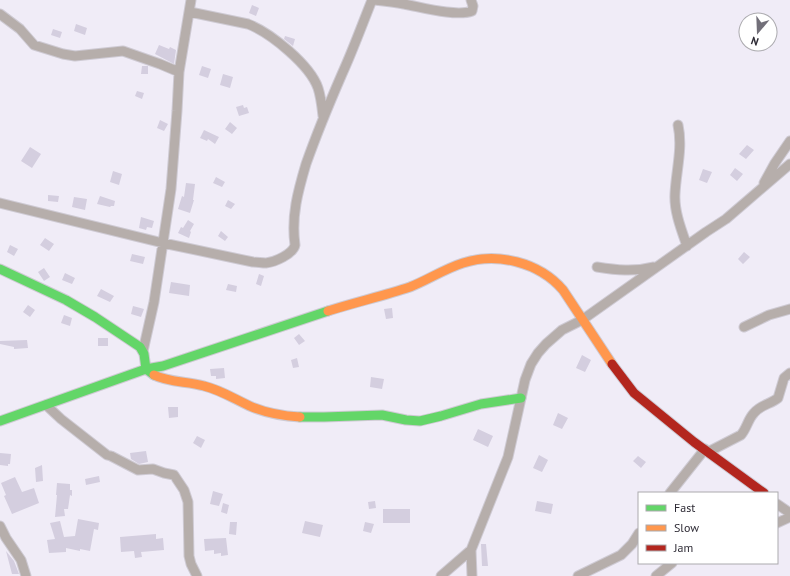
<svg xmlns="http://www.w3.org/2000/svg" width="790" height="576" viewBox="0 0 790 576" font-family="'PT Sans',sans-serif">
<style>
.building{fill:#d4cedf}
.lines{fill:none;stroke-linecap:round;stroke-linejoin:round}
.street-casing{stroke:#cecad3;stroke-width:11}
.fast-casing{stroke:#cecad3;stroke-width:11}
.slow-casing{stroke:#cecad3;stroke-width:11}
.jam-casing{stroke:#cecad3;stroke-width:11}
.street{stroke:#b6aeab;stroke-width:9}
.fast{stroke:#63d668;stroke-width:9}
.slow{stroke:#ff974d;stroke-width:9}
.jam{stroke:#b3261e;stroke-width:9}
</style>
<rect width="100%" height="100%" fill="#f0ecf7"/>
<!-- building -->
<path class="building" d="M252 5 259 8 256 16 249 13Z
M76 24 87 28 85 35 74 31Z
M53 29 62 32 60 38 51 35Z
M285 36 295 39 293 46 284 39Z
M159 45 169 49 170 47 176 50 174 64 155 54Z
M142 66H148V74H141Z
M202 66 211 69 208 78 199 75Z
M223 74 233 77 230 88 220 85Z
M137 91 144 93 142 99 135 96Z
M243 105 244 108 247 107 249 113 239 116 236 107Z
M160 120 168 124 164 131 157 128Z
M230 122 237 128 232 134 225 129Z
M204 130 219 137 215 144 208 139 207 141 200 138Z
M747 145 754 150 746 159 739 154Z
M30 147 41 154 32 168 21 161Z
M735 168 743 174 737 181 730 175Z
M703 169 712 172 707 183 699 180Z
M113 171 122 174 119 185 110 182Z
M216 177 225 182 222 187 213 183Z
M186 183 195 184 193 200H194L190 213 178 209 182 196 184 197Z
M48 195 59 196 58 202 48 201Z
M100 196 115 201 114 206H111L110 207 97 204Z
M74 197 87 199 85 210 72 207Z
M228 200 235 204 231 209 225 206Z
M141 217 154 221 152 228 147 227 146 230 139 228Z
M188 220 194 224 190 231 191 232 189 238 178 233 181 227 183 228Z
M221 231 228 237 225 241 218 236Z
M45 238 54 244 49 251 40 245Z
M10 245 18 249 14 256 7 252Z
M744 252 750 257 743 264 738 259Z
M132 254 145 257 143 264 130 261Z
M44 268 50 277 44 281 38 272Z
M65 273 75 278 72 284 62 280Z
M259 274 264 276 261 286 256 284Z
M171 282 190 285 189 296 169 293Z
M228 284 237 286 236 292 226 290Z
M101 289 114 296 110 302 97 296Z
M28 305 35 310 30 317 23 312Z
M133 306 144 309 141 317 131 314Z
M392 308 393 318 386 319 384 309Z
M64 315 72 318 70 326 61 323Z
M299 334 305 341 299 345 294 338Z
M98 338H108V346H98Z
M27 340 28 348 14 349V347L0 344V341Z
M582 355 591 360 585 372 576 368Z
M297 358 299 367 293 368 291 360Z
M224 368 225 378 216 379V376H211L210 369Z
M371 377 384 379 382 389 370 387Z
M168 407H178V417L169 418Z
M558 413 568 418 562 429 553 425Z
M478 429 493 436 488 447 473 440Z
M197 436 205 440 201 448 193 443Z
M146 451 148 462 139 464 131 459 130 453Z
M0 453 11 454 10 464H8V466L0 465Z
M539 455 548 460 542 472 533 468Z
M638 456 646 462 641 468 633 461Z
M42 465 43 481 36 482 35 468Z
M99 476 100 482 86 485 85 479Z
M15 477 22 492 34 488 39 503 12 514 4 496 6 495 1 483Z
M57 483 70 484V490H72V496L70 495 68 509H64L65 516 55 517 57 495H56Z
M213 491 223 494 219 506 210 504Z
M375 501 376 508 369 509 368 502Z
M537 501 553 504 551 514 535 511Z
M223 503 229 505 227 514 221 512Z
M383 509H410V523H383Z
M78 519 99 523 98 530 94 529 90 551 80 549V551L66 548V552L49 553 47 540 55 539 50 523 60 521 64 537 75 536Z
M305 521 323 525 320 537 302 533Z
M230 522H237L236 535 229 534Z
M365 522 374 524 371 533 363 531Z
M156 534V539L163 538 164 550 141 552 142 557 135 558 134 551 121 552 120 537Z
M226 538 228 555 221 556V553L214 554V550L205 551 204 539Z
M481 544H486L488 566H482Z
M6 551 14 561 19 574H12Z"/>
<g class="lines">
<defs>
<path id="street" d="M374 0C384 1 394 2 404 4 421 7 456 17 472 11L473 6 471 0
M190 12 248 24C271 33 310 65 318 88 321 97 322 107 323 116
M0 14 20 29 34 45 63 54 75 56 123 51 160 64 179 72
M678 125C683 148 676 171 675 194 674 211 681 229 687 246
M764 183 775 163 790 141
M0 203 163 243 253 262C257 262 262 263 266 263 275 262 293 254 295 245 291 216 298 191 306 164 317 133 329 104 342 74 353 50 362 25 372 0
M597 267C616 270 634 272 653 267
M744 327 769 315 790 309
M143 351 154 302 171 189 177 111 179 72 191 0
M46 405 61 419 107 455 111 456 138 470 153 469 164 473 174 475 184 490 188 502 189 556 191 564 197 576
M708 452 741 435C747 428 748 419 754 413 760 405 771 404 778 398L784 378 790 373
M670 493 705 449
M777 504 790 513
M777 523 790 517
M0 526 6 538 21 560 26 576
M441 576 471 550
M472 576 471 550 508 457 525 380 531 364 538 353 546 344 562 330 582 320 706 232 726 219 790 164
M578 576 621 555 632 544 639 533
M656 576 672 563"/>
<path id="fast" d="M0 269 66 300 95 317 140 347 144 354 146 369 154 375
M300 417H324L382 415 406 420 420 421 441 416 481 404 521 398
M0 421 146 369 163 366 328 311"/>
<path id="slow" d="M328 311C356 302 383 296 410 287 428 280 444 269 463 263 497 252 539 262 563 290L612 364
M154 375C170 383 188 381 204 386 221 390 236 400 252 407 267 413 283 416 300 417"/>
<path id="jam" d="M612 364 634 393 694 442 764 493"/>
</defs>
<!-- street casing -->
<use href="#street" class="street-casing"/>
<!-- fast casing -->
<use href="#fast" class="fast-casing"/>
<!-- slow casing -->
<use href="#slow" class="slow-casing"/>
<!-- jam casing -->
<use href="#jam" class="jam-casing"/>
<!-- street -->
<use href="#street" class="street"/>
<!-- fast -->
<use href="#fast" class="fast"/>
<!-- slow -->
<use href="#slow" class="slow"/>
<!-- jam -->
<use href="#jam" class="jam"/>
</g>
<!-- legend -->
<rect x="638" y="492" width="140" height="72" fill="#ffffff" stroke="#abaaae"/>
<rect x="646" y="505" width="20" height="6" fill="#63d668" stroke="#abaaae"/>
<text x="674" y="512" font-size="12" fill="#2e2b35">Fast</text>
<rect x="646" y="525" width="20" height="6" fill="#ff974d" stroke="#abaaae"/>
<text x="674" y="532" font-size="12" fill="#2e2b35">Slow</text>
<rect x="646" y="545" width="20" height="6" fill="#b3261e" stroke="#abaaae"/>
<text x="674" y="552" font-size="12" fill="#2e2b35">Jam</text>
<!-- north arrow -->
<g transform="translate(758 32) rotate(199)"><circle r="19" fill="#ffffff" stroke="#abaaae"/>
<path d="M0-3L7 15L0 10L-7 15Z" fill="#726f79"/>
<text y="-6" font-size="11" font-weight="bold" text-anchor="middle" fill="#2e2b35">N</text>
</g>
</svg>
